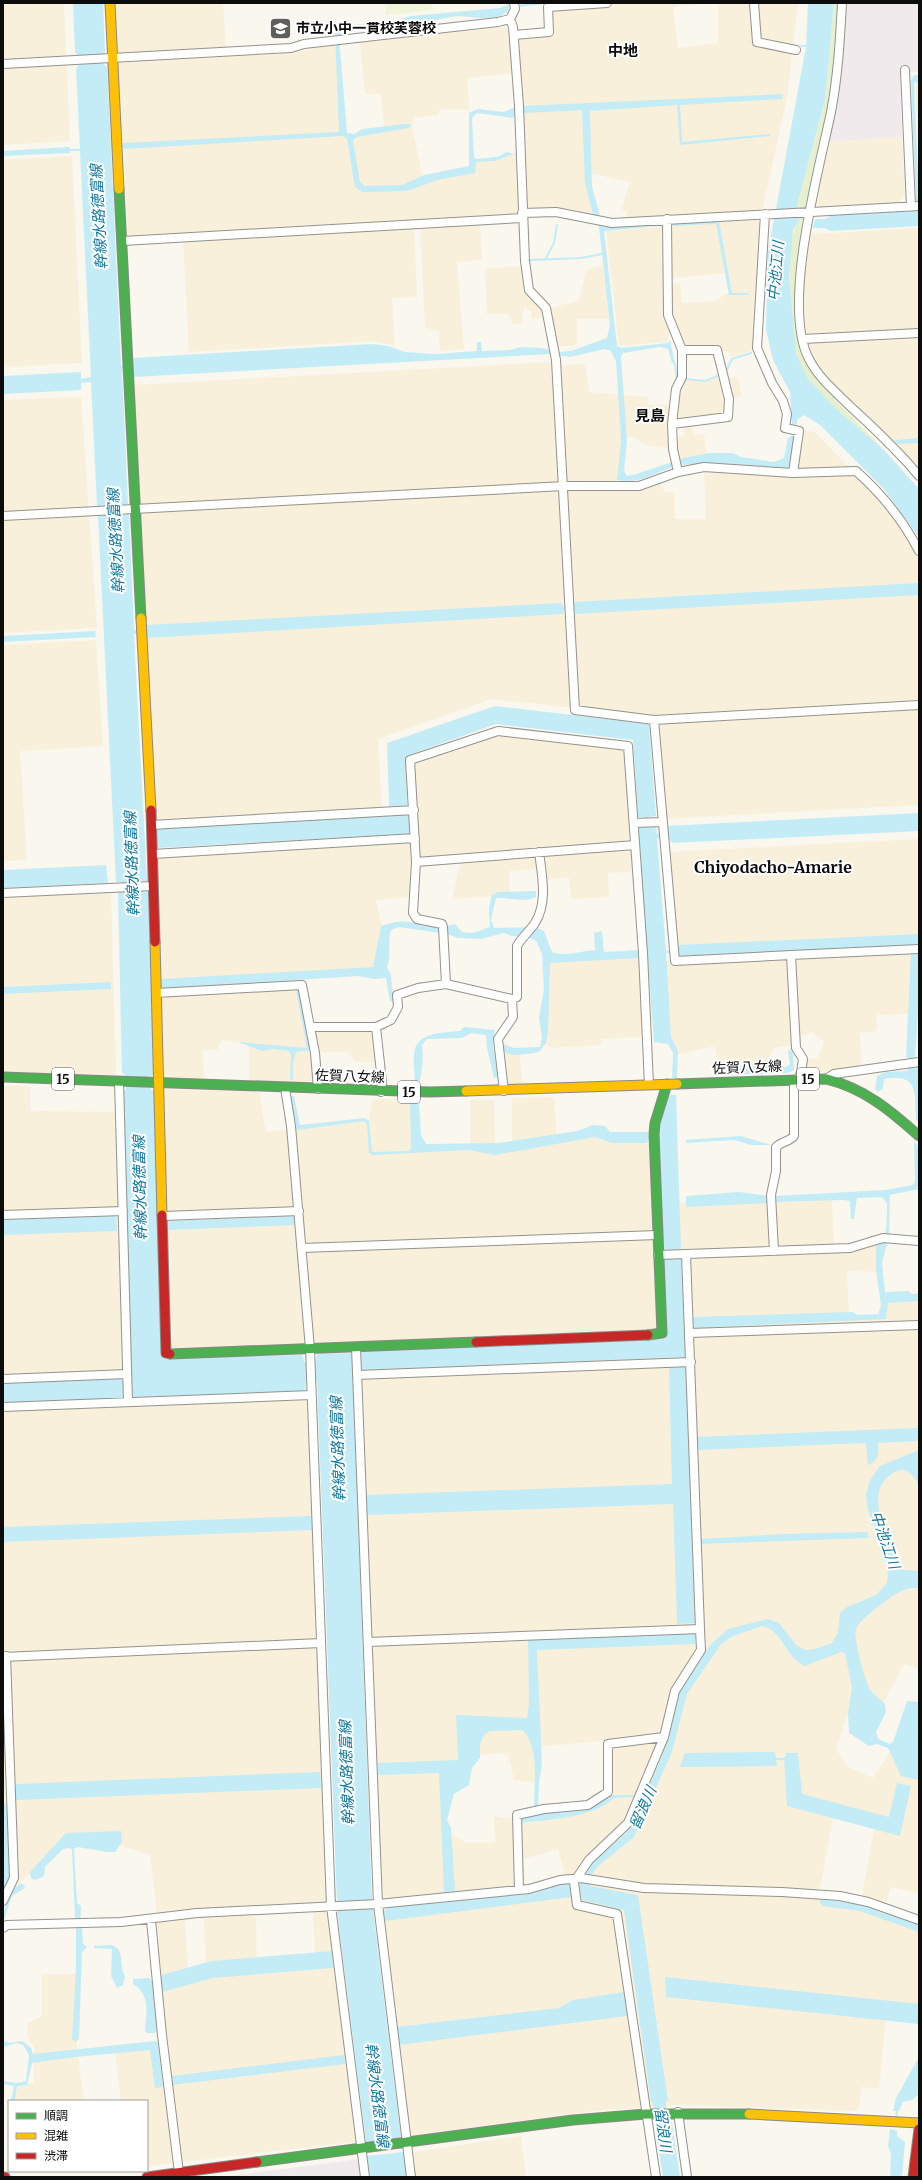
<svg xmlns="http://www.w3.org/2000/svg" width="922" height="2180" viewBox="0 0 922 2180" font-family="Merriweather,'Noto Sans JP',serif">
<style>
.industrial{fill:#f0eaed}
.farmland{fill:#f8f0da;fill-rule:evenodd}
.green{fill:#e7f0ce}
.pitch{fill:#f0f4d8}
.water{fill:#c3ecf6;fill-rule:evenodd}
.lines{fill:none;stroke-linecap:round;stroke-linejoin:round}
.stream{stroke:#c3ecf6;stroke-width:2}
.river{stroke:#c3ecf6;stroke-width:13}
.street-casing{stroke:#93928e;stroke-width:10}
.fast-casing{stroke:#8a8885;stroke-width:11}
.slow-casing{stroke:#8a8885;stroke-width:11}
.jam-casing{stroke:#8a8885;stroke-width:11}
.street{stroke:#fefefd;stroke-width:8}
.fast{stroke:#4caf50;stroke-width:9}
.slow{stroke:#ffc107;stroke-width:9}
.jam{stroke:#c62828;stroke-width:9}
.labels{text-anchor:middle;stroke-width:4;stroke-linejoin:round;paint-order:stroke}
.shield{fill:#fff;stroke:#555;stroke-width:1}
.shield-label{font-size:13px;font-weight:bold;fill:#0c0c0c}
.poi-label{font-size:14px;font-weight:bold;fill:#0c0c0c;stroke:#fff;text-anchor:start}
.street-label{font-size:14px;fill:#0c0c0c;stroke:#fff}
.neighbourhood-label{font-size:15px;font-weight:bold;fill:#0c0c0c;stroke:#fff}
.water-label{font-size:15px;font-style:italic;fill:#1078a2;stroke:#fff}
.quarter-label{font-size:16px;font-weight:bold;fill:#0c0c0c;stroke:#fff}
</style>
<rect width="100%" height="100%" fill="#faf7ef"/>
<!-- industrial -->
<path class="industrial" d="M845 3H919V72H911L900 74 902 137 827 142Z
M360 2159 362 2177H222Z"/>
<!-- farmland -->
<path class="farmland" d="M3 3H64L70 141 3 145Z
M116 3H223L226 48 118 55Z
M610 3H708L673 7 678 48 718 43V3H798L787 98 762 211 626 218V211L621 210 630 182 589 173 594 214 564 208H529L526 203 518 38 552 34 550 10Z
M506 27 511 38 514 73 467 78 469 110 440 109 438 115 414 118 412 126 423 179 472 169 473 161 497 159 517 152 519 214 128 236 118 63 291 53 337 44 342 130 350 137 384 131 381 94H365L360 42Z
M919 83V160L915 84Z
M902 137 905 195 898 203 819 207 815 201 827 142Z
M72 156 82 363 3 367V160Z
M758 220 761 223 756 291 755 350 731 357 729 352 684 348 671 330 666 342 619 346 606 231 663 227 664 284 680 283 682 303 715 301 730 292 727 273 670 278V225Z
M480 224 482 260 457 262 464 349 440 351 439 332 425 327 420 227Z
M414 227 417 297 392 298 395 346 374 341 189 352 183 240Z
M919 228V469L828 380 814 359 807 340 805 322 804 284 810 234Z
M603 265 609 319H577V343L572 346H557L549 308 579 301 586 270Z
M522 266 528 292 541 306 546 317 532 319 531 311 524 306 521 324H514L508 314H487L485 269Z
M551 362 554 367 585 363 589 392 648 397 649 405H676L677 392 684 378 705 380 720 374 722 379 738 377 742 396 727 400 725 414 669 423V449L646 445 633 437H624L622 483 137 506 132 385Z
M81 397 97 628 3 633V400Z
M692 423 693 435 704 434 707 458 679 463 674 437 684 436V425Z
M803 430 815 432 850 468 795 470Z
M704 470 856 473 878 495 907 535 919 558V805L664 819 655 717 492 699 378 739 382 809 154 822 138 512 661 481 664 492H675V519H706Z
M96 640 103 746 20 751 27 860 3 861V645Z
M500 734 624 748 633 872 608 873 609 897 571 899 569 877 545 880 544 868 509 871 510 893 493 896 452 899 462 856 413 860 410 897 376 900 383 932 379 970 299 976 308 1029H374L378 1062H355L347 1052 314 1053 316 1084 249 1080V1044L221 1040 217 1050H202L204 1078 162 1077 155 856 417 841 414 763Z
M919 839V996L913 1014 876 1015 878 1031 860 1033 861 1069 806 1073 807 1059 818 1058 824 1042 812 1032 796 1038V1045L774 1048 764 1069 720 1073 715 1046 676 1055 668 1038 661 960 675 961 666 852Z
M111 890 116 1075 3 1072V896Z
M643 953 648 1036 603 1039 600 1045 552 1048 544 1042 547 959Z
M498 1039 519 1051 523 1086H507Z
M3 1085 30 1086V1111L123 1112 131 1399 315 1392 333 1910 363 2141 147 2166V2101H121L114 2047 157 2042 148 1923 158 1922 150 1855 107 1841H70L11 1889 3 1888ZM313 1912 315 1955 257 1960 256 1915ZM204 1919 206 1966 188 1969 185 1920Z
M157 1089 259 1092 266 1132 369 1120 372 1099H402L413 1105 417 1147 470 1144V1100H494L495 1148 512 1146V1098L554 1097 557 1138 597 1132 662 1138 665 1203 832 1197 834 1250 878 1243 879 1272 847 1271 849 1317 881 1316 887 1299 919 1297V1453L903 1463 919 1478V1669L904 1664 879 1711 856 1689 836 1749 848 1767 873 1778 889 1753 919 1718V1889L917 1893 891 1887 883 1915 919 1927V2010L887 2007 879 2089 862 2087 858 2111 677 2105 602 2110 404 2136 377 1908 353 1350 165 1356ZM609 1740 610 1798 591 1810 522 1820 494 1816 495 1842 467 1843 445 1830 446 1772 477 1755 508 1753 514 1780 535 1782 537 1747ZM834 1813 875 1823 860 1907 818 1900ZM558 1849 567 1884 526 1895 524 1859Z
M42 1974H77V2050L84 2101H16L17 2085 34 2083V2047L27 2036 28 2023 42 2016Z
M521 2136 526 2177H410L407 2153Z"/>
<!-- green -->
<path class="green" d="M834 3H839C837 40 835 77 827 114 814 181 778 297 806 360 819 388 863 427 885 451 856 426 806 392 796 353 790 332 791 308 790 286 789 266 788 237 799 221L797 205 825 100Z"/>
<!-- pitch -->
<path class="pitch" d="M385 3H432L433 10 386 15Z"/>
<!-- water -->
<path class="water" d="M73 3H103L105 51 103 55V64L107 67 111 146 123 145V143L339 132 335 33 342 26 392 21 411 16 500 8 510 4 508 11 499 17 483 18 457 16 397 27 343 32 339 36 347 133 354 134 362 129 405 124 411 125 409 128 357 137 353 140 360 182 365 186 402 185 424 175 469 166V113L478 109 504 112 515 107 516 109H523V106L783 94 782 99 680 105 682 142 770 134V136L680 145 677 105 590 111 592 187 603 227 659 224V226L604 231 617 346 621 348 668 343 670 340 675 364 672 363 668 349 660 347 623 353 621 357 627 441 624 471 627 476 633 475 669 463 675 464 678 459 709 453H733L741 457 774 462 784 458 788 438 793 435 794 440 789 467 785 469C750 465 717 461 682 465 658 469 644 485 617 480L621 440 616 361 611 351 605 349 570 357 551 354 133 377V369H122L128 504 125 505 126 513 129 514 134 630H146V625L562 603 563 607 574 606V602L919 583V595L575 614 574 609 563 610V614L146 638V633L134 634 147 881H142V891L148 892 156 1073 150 1077 151 1090 156 1092 164 1358 302 1355 305 1363 316 1362 317 1354 352 1353 372 1900 364 1901V1909H373L401 2137 366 2142 337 1911 347 1910V1901L337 1902 317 1381H306L305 1391 132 1397 123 1091 126 1089V1076L122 1072 118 893 123 892 122 882H116L98 515 102 514V506H97L91 382 81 383V390L3 394V376L81 372V379L91 377 80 151H70V153L3 156V151L69 147 70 149H80L76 69 79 65 78 56 75 52ZM582 110 585 183 592 211 599 227 610 325 607 338 571 351 559 352 542 348 521 347 510 350 482 351 481 342H477V351L435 354 405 352 388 346 372 344 132 358V365L121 366 111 148 123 147V149L343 136 347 139 355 187 362 192 407 191 437 180 475 173 476 162 495 161 514 154 507 152 497 157 476 159 474 157 472 118 477 113 513 118 516 111H523L524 113Z
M808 3H834L825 100 797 205 799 221 793 230 789 276 796 354 808 379 834 407 885 451 919 489V537L883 488 820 425 804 415 797 420V425L792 424 790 392 773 360 766 330 768 252 806 47Z
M914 75H919V82L914 83 919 195V201H916L911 80Z
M919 211V226L830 231 825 228H813L815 219H826L831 215Z
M719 221 732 293H749V295H729L716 224 673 226 674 223Z
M919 438V443L897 444 894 440Z
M95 631 96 637 3 642V636Z
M495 706 649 724 656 816 648 817 649 827H656L657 834H666V826L919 813V831L673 843 667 837 657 838 666 951 678 950V945L919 934V945H917L919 954V996L915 1058 916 1065H919V1125L916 1120C914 1093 920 1073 884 1079L883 1089 878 1092 875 1089 877 1076 885 1072 907 1071 913 1059 906 1057 911 954 915 953 914 945 678 956V952L666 953 671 1037 678 1051 677 1078H672L673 1053 668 1044 654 1042 638 828 646 827 645 817H638L633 740 496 724 406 756 407 805 401 806V814H409L411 834 156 848 155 828 398 814V806H389L387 743Z
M106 865 108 883 3 888V870Z
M536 891V897C525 903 510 897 496 898L491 920 494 928 535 927 544 931 552 952C564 957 581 951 595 950L594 933 602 931 604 952 639 950V958L550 963 548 1030 546 1043 539 1052C527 1054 508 1059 500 1048L504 1045 514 1048 540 1047 542 1038 539 1018 544 989 542 954 537 942 527 936H512L504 933 481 939 458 938 447 934 399 927 391 930C387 943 392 954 387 967L391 975 393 1002 390 1001 386 978 374 979 358 976 161 989V979L373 967 381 926C408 916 414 925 440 928 447 928 449 924 455 924L462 932 473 933 490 927 489 908 492 895 498 892Z
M111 982V989L3 994V987Z
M296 990H300L311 1050 296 1052 293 1062V1080L290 1079 291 1055 289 1051 273 1049 262 1051 238 1042 307 1048Z
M464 1027 495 1030 493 1046 498 1077 494 1078 487 1048 486 1035 471 1033 462 1038 427 1039 422 1045C424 1059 422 1073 418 1087L414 1086C416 1075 413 1066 414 1056 415 1031 442 1033 460 1031Z
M790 1049 793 1054 794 1070 788 1073 716 1075 714 1072C727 1069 751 1064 764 1065 775 1066 779 1073 790 1064L788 1052Z
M669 1095H676L681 1249 663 1250 658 1139 648 1140 647 1143H612L595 1137 495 1155 468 1150 373 1155 369 1153 367 1124 364 1121 297 1130 290 1096H294L300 1125 365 1118 369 1121 372 1152 409 1151 411 1148 410 1103 419 1102 421 1135 426 1144 499 1143 577 1131 593 1125 605 1126 610 1132H648V1136H658L659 1126Z
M741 1136 771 1145H752L734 1140 686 1143V1140Z
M914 1141 919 1147V1189L890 1195 889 1235 882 1263 885 1292 908 1291 912 1294 919 1293V1301L888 1303 886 1319 693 1328V1317L852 1312 858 1315 878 1314 881 1305 876 1271V1247C890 1235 886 1220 887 1203L882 1197 857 1198 854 1219H851L850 1201 842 1200 774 1202V1196L885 1190 913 1185 915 1181Z
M739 1192 769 1196V1203L686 1207V1196Z
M116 1215 117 1231 3 1235V1220Z
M295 1216V1225L167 1230V1221Z
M681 1258 686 1357 362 1370 361 1351 666 1339 663 1259Z
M687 1366 695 1623 677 1624 673 1504 367 1515 366 1495 672 1484 669 1367Z
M123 1379 124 1398 3 1403V1383Z
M919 1428 918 1441 878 1443C879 1454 879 1460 868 1465L866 1443 697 1450V1437Z
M919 1450V1484C912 1475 907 1466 895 1472 858 1491 892 1543 903 1570L919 1571V1588C914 1588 908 1588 904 1590 894 1593 860 1619 856 1629 853 1638 865 1683 871 1691 875 1696 881 1700 885 1704L886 1712 876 1732 878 1739 890 1744 893 1742 907 1701 919 1702V1780L901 1776 888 1748 877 1744 869 1746 849 1733 848 1713 852 1688 845 1653 841 1652 805 1666C785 1658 784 1631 762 1626L733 1636 721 1644 687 1694 672 1752 634 1837 598 1866 591 1876 590 1886 638 1895 668 2101 651 2102 624 1910 582 1900 579 1881 590 1864 626 1833 638 1814 664 1751 679 1692 710 1645 728 1629 768 1619 779 1623 796 1645 806 1650 815 1649 832 1643 838 1633 840 1613 845 1608 876 1595 887 1583 888 1574 884 1553 867 1507 866 1495 870 1480 880 1466Z
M311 1516 312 1530 3 1542V1527Z
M867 1532 869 1538 699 1544V1539L783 1534Z
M695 1633V1644L537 1650 542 1764 539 1783 538 1807 534 1808C534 1784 540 1749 523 1730L490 1731 484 1735 480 1744V1758L472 1768 469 1785 454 1794 447 1820 451 1828 455 1891 444 1892 439 1773 378 1775V1763L458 1760 456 1715 527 1718 529 1704 528 1639Z
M775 1752 777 1766 680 1767 685 1753Z
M786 1753H798L802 1794 889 1817 897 1783 911 1786 900 1836 787 1806 784 1759Z
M320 1772 321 1788 16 1800V1784Z
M611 1795H635L634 1797 614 1798C594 1818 549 1819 521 1823V1819L546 1812 591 1808Z
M3 1803 7 1805 10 1876 5 1888 11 1891 21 1883 24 1885 25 1888 12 1896 3 1923V1914L10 1894 3 1892Z
M121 1831 122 1842 115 1852H107L78 1847 74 1849 77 1903 81 1906 80 1926 82 1928 83 1944 87 1947 82 1952 79 2039 76 2041 72 2040 76 1968V1928L77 1925 75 1919 72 1850 70 1848 63 1849 45 1867 44 1876 35 1880 31 1878 30 1872 66 1833Z
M565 1883 570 1885 572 1897 385 1921 384 1911 391 1906 525 1893Z
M822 1899 866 1905 879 1912 905 1919 919 1925V1932L860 1911 823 1906 819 1902Z
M111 1945C126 1949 118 1964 125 1976L123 1985 117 1988 111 1976 112 1949 94 1948V1946Z
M332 1951 333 1968 213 1978 162 1992 161 1975 212 1961Z
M665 1977 919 2004V2024L666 1997Z
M149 1978 153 1982 157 2030 155 2033H147L145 2031C146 2011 151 1996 133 1984V1979Z
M624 1992 627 2016 399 2045 397 2027 559 2008 573 2000Z
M3 2040 9 2043 22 2041 31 2048 33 2054 155 2041 158 2043 163 2087 155 2088 150 2050 75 2057 32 2063 27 2085 17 2086 15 2101H11L14 2086 3 2084V2081L16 2083 26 2081 29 2055 23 2045 17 2043 3 2047Z
M344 2055 345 2064 173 2085 172 2076Z
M919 2057V2094L912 2100 903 2102 899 2111H893L896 2098Z
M672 2123 680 2177H663L655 2124Z
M890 2129 897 2131V2136L905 2142 902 2177H890L891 2154 888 2146Z
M404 2152 407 2177H370L367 2156Z"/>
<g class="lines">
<!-- stream -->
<path class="stream" d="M758 3 759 22
M516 6 546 3
M801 46H807
M546 258 554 243 557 225
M530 260 581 258 602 254
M675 364 677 379
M726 372 732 359 751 353
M685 379 705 381 720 375
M776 1759H784
M896 2119 897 2109"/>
<!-- river -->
<path class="river" d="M657 2085 664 2141"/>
<defs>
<path id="street" d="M754 3 757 42 796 50
M842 3C840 39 838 76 831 112 819 170 781 306 809 359 819 379 838 394 853 409 872 426 890 444 907 462L919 476
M510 19 513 27 519 106 525 261 529 290 546 308 556 360 575 710 654 720 919 705
M514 35 549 32 548 7 607 3
M3 64 291 48 304 44 498 22 510 19 515 9 514 3
M905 70 911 207
M522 213 556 212 612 223 919 206
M765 214 757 348 772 383 783 401 787 414 785 428 799 431 793 473
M667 219 668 315 682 350V377L676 389 672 424 673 449 678 472
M123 241 522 218
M803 339 919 333
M672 424 728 417 729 399 717 350H682
M3 516 564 486H639L678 472 704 467 793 473 856 471C882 494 903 520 919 551
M654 720 675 961 791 955 796 1048 803 1059 801 1073 794 1087V1136C789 1142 782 1141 776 1147V1171L771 1195 774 1251
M634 823 662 822
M151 825 414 810
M153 854 415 838
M416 862 635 845
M3 893 153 886
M791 955 919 949
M156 993 302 985 310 1027H376L391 1020 398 1007 397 995 418 988 446 984
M512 999 517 997V946C522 937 529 932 535 923 548 902 542 876 539 852
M310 1027 315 1053 318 1089
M376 1027 382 1082 381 1092
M826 1079 834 1074 919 1062
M119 1081 128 1402
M285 1088 291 1126 310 1349 331 1906 365 2177
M504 1091 498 1039 513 1017 512 999 446 984 443 927 442 924 417 919 413 913 416 862 410 760 498 731 628 746 643 953 649 1085
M3 1215 123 1211
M163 1216 299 1211
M302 1248 657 1235
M658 1255 850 1248 883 1238 919 1241
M689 1333 919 1325
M356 1347 378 1904 411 2177
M357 1375 691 1362
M3 1379 127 1374
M3 1407 311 1395
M368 1642 700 1629 686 1254
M3 1657 321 1643
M519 1890 517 1815 544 1809 588 1805 608 1792V1744L664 1737
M3 1901 14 1878 6 1656
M151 1920 162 2035 179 2173
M3 1928 7 1925 121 1922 197 1913 378 1904 529 1889 560 1880 581 1878 644 1888 782 1892 840 1896 868 1902 919 1920
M678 2112 687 2177
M656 2177 617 1914 577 1905 574 1882 589 1860 628 1823 664 1737 675 1691 701 1650 700 1629"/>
<path id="fast" d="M119 189 141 618
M3 1077 429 1092 466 1091
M677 1084 826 1079C864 1088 891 1111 919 1136
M648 1335 662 1333 654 1134 655 1123 667 1084
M170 1354 476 1342
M257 2162 573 2120 646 2114H749"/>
<path id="slow" d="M110 3 119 189
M141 618 151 810
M155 942 162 1215
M466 1091 677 1084
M749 2114 919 2123"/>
<path id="jam" d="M151 810 155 942
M162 1215 166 1353 170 1354
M476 1342 648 1335
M3 2177H5
M147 2177 257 2162
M913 2177 919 2129"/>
</defs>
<!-- street casing -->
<use href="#street" class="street-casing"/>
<!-- fast casing -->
<use href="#fast" class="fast-casing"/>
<!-- slow casing -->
<use href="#slow" class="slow-casing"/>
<!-- jam casing -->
<use href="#jam" class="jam-casing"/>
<!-- street -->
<use href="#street" class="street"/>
<!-- fast -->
<use href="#fast" class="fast"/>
<!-- slow -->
<use href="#slow" class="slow"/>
<!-- jam -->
<use href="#jam" class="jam"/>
</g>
<!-- icons -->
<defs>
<symbol id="school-square" viewBox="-11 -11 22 22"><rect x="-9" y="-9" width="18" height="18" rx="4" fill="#5f5e5b" stroke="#fff"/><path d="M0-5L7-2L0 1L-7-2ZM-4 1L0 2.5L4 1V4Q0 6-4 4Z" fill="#fff"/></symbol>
</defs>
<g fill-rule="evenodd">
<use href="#school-square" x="268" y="16" width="25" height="25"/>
</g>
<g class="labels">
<!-- shield labels -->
<g class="shield">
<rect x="52" y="1068" width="22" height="22" rx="3"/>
<rect x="797" y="1068" width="22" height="22" rx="3"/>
<rect x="398" y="1081" width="22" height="22" rx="3"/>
</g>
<g class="shield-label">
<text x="63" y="1084">15</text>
<text x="808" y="1084">15</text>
<text x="409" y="1097">15</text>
</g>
<!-- poi labels -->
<g class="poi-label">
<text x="296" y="33">市立小中一貫校芙蓉校</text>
</g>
<!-- street labels -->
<g class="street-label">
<text transform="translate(747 1067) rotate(-2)" y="5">佐賀八女線</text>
<text transform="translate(350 1076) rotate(2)" y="5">佐賀八女線</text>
</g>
<!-- neighbourhood labels -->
<g class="neighbourhood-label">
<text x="623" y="56">中地</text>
<text x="650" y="421">見島</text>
</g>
<!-- water labels -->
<g class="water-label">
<text transform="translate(99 217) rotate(-93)" y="5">幹線水路徳富線</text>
<text transform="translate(776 271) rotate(-85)" y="5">中池江川</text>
<text transform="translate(116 541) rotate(-93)" y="5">幹線水路徳富線</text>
<text transform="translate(132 864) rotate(-92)" y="5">幹線水路徳富線</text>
<text transform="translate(140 1188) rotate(-91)" y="5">幹線水路徳富線</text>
<text transform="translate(338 1449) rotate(-92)" y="5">幹線水路徳富線</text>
<text transform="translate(885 1540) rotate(71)" y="5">中池江川</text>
<text transform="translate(347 1773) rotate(-92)" y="5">幹線水路徳富線</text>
<text transform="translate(643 1808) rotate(-66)" y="5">留浪川</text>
<text transform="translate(377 2095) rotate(83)" y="5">幹線水路徳富線</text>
<text transform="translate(663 2130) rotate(82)" y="5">留浪川</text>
</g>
<!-- quarter labels -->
<g class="quarter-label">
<text x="773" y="873">Chiyodacho-Amarie</text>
</g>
</g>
<!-- border -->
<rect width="922" height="2180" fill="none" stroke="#0c0c0c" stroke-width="8"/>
<!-- legend -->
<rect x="8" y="2100" width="140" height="72" fill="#ffffff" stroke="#9e9e9e"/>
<rect x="16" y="2113" width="20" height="6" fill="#4caf50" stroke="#9e9e9e"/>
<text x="44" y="2120" font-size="12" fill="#0c0c0c">順調</text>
<rect x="16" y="2133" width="20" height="6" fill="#ffc107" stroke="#9e9e9e"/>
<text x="44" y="2140" font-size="12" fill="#0c0c0c">混雑</text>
<rect x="16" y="2153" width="20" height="6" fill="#c62828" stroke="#9e9e9e"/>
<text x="44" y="2160" font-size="12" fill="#0c0c0c">渋滞</text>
</svg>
